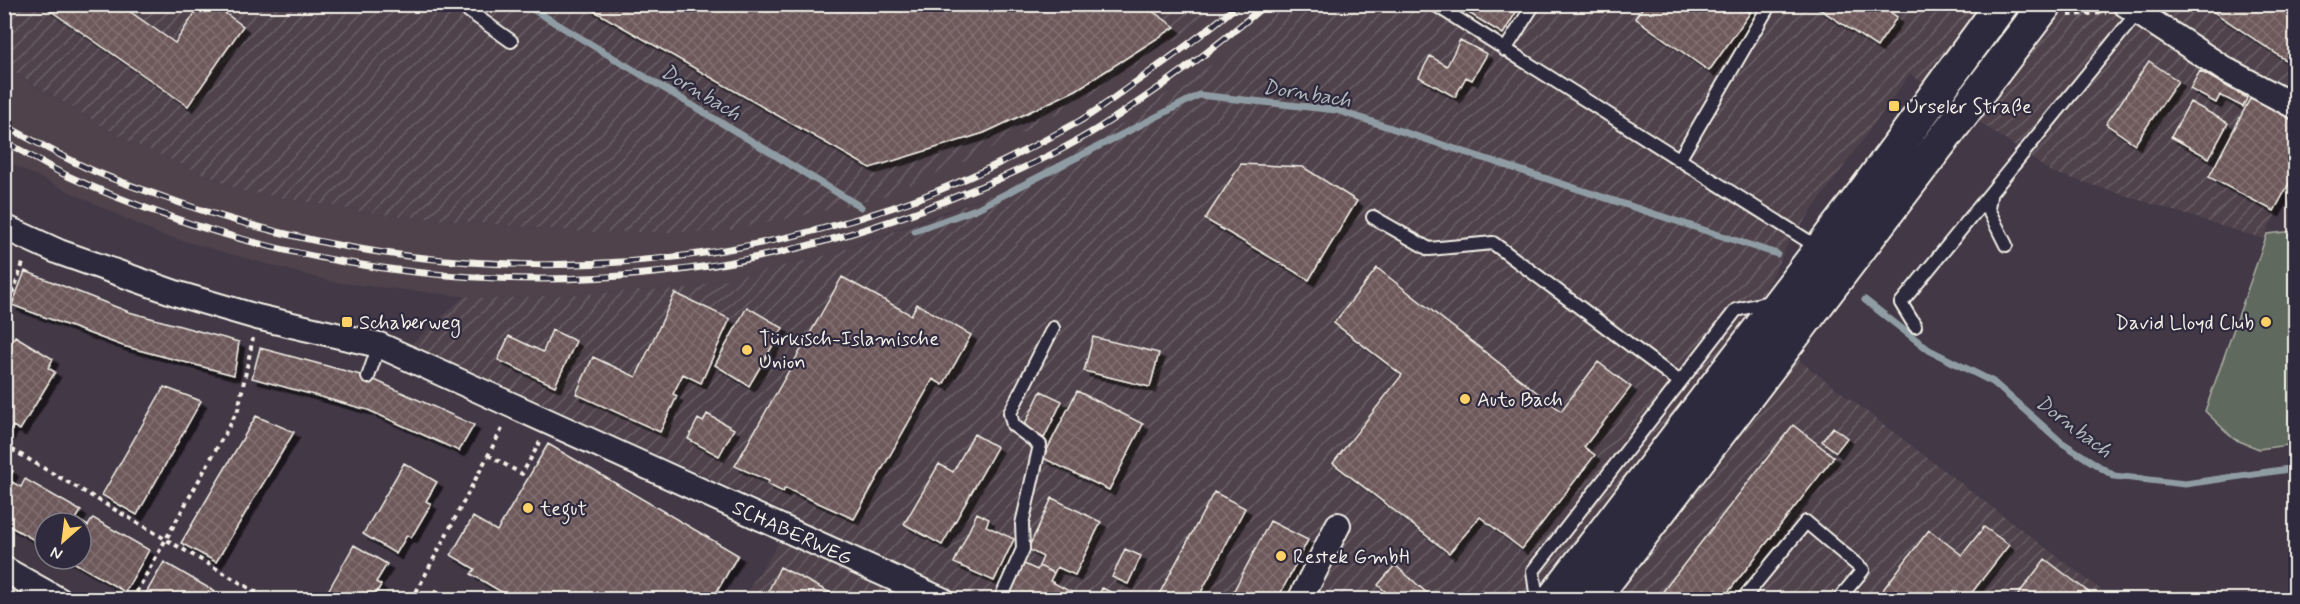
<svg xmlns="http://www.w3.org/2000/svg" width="2300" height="604" viewBox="0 0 2300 604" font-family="Mynerve,sans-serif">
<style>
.built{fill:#4f424c}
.industrial{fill:url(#industrial-furrows)}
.pitch{fill:#61695d;stroke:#aaada2;stroke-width:1.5}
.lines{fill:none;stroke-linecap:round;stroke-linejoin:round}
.stream{stroke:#8f9ca3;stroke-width:7}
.building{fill:url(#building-cross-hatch);stroke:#f4f1e8;stroke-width:1.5;filter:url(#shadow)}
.service-casing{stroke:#f4f1e8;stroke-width:16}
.minor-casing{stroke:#f4f1e8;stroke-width:28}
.tertiary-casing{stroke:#f4f1e8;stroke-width:36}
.path{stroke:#f4f1e8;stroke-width:4;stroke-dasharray:4.5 4.5;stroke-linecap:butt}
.service{stroke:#2f2a3d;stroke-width:12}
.minor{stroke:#2f2a3d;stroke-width:24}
.tertiary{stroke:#2f2a3d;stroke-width:32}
.rail-casing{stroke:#f4f1e8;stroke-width:7}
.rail{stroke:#2f2a3d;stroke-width:4.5;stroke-dasharray:14;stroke-linecap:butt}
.poi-dot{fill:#ffd166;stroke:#2f2a3d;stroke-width:2}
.labels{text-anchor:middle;stroke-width:4.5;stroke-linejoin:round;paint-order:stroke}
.poi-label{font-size:20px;fill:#f4f1e8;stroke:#2f2a3d;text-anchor:start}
.street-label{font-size:20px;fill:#f4f1e8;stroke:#2f2a3d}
.water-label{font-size:21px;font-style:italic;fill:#b0b8ba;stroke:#2f2a3d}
</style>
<defs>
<pattern id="industrial-furrows" width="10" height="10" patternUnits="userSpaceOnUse" patternTransform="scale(1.5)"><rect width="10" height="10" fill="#4f424c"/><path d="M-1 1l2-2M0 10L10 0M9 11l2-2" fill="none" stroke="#695e66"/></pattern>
<pattern id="building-cross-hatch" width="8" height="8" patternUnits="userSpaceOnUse" patternTransform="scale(1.5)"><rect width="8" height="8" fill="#6d585a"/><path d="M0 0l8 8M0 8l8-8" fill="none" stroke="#827072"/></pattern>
<filter id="shadow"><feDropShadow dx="5.5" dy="5.5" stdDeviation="0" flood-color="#0009"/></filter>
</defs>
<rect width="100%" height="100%" fill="#423846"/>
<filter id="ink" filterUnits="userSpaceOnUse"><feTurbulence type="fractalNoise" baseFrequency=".0167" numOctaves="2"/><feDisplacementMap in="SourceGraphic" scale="12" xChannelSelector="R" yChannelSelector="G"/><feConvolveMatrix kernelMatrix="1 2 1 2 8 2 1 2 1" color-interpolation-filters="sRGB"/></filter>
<g filter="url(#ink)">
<!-- built -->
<path class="built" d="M1220 5H1283L1218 60 1101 137 1006 189 827 255 691 288 489 299 332 282 158 234 5 161 4 67 124 139 242 191 378 214 583 232H718L1189 31Z"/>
<!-- industrial -->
<path class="industrial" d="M4 5H1220L1189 31 1075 105 979 155 884 196 793 218 718 232H583L378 214 242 191 124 139 5 67Z
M1283 5H2295V177L2263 239 2051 172 1910 74 1788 244 1749 322 2113 599H742L776 547 790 514 410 345 465 296 489 299 691 288 827 255 937 216 1006 189 1101 137 1218 60Z"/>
<!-- pitch -->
<path class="pitch" d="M2295 231V444L2259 449 2234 439 2205 411 2267 234Z"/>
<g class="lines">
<!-- stream -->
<path class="stream" d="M524 4 861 207
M915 231 976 209 1199 95 1336 110 1777 254
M1865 300 1929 350 1993 382 2061 442 2114 476 2185 484 2296 468"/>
</g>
<!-- building -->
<path class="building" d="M41 4H119L175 43 201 4H212L243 26 188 106Z
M582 4H1142L1175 27 1076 90 984 133 870 168Z
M1454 4H1521L1503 34Z
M1645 4H1738L1750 13 1709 71 1635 18Z
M1738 4H1756L1750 13Z
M1816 4H1879L1897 17 1877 47 1815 6Z
M2215 4H2296V67L2211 10Z
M1460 40 1487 54 1472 80 1466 77 1455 97 1419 77 1430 56 1447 66Z
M2149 61 2178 81 2135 144 2106 124Z
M2200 71 2247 98 2243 107 2220 95 2216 103 2190 89Z
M2252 95 2296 118V171L2274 211 2209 177Z
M2190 102 2228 123 2209 158 2171 137Z
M1241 164 1303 167 1357 201 1309 280 1205 219Z
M1377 268 1561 411 1598 362 1631 387 1584 447 1595 455 1522 549 1480 517 1449 553 1333 463 1402 375 1334 323Z
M25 271 129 312 239 342 234 375 123 346 12 305Z
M842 277 911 315 917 304 971 335 943 385 933 379 854 519 785 488 783 492 767 484 769 481 735 466Z
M675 293 730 319 701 383 683 374 673 394 677 396 660 432 576 394 593 357 636 377Z
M747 307 783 328 749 386 715 365Z
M552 330 576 341 555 386 498 360 509 336 543 352Z
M15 336 53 359 48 368 55 372 20 430 13 426 8 435 4 432V355Z
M1093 337 1159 353 1150 387 1084 371Z
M260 348 368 377 474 425 459 451 368 410 252 378Z
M164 387 201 401 137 515 102 495Z
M1041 391 1062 401 1044 438 1023 428Z
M1077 391 1143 424 1109 490 1043 458Z
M707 414 734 429 719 456 688 439 698 419 703 422Z
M256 416 294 432 216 562 181 543Z
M1793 425 1834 457 1722 600H1656Z
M1833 427 1847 438 1836 452 1822 441Z
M974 434 997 447 942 545 904 524 939 464 953 472Z
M548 444 738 555 712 600H515L471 574 475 569 451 555 473 517 497 531Z
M404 463 437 482 426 501 431 504 411 538 407 535 396 554 363 534Z
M4 466 13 471 8 480 21 487 25 479 81 511 76 519 88 526 93 518 149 550 125 592 68 559H81V523H45V546L4 523Z
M1214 492 1245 508 1197 600H1156Z
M1052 498 1101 522 1075 575 1057 567 1054 573 1039 566 1043 557 1028 549Z
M977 513 989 519 986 526 1014 539 994 581 954 563Z
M1270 521 1308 540 1277 600H1229Z
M1984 527 2009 545 1966 600H1875L1929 530 1962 555Z
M354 545 387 564 376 582 381 585 372 600H323Z
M1125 549 1141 556 1128 584 1112 577Z
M2045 559 2099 600H2024L2018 595Z
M164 562 226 598 225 600H142Z
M1024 564 1037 570 1039 566 1054 573 1050 581 1071 592 1068 600H1024L1010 593Z
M1395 565 1435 600H1395L1378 585Z
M780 567 792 573 844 600H764Z
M1102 588 1128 600H1097Z
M436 590 453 600H427Z"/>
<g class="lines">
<defs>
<path id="service" d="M459 4 511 41
M1434 4 1819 248
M1505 50 1534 4
M1679 160 1770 4
M1990 196 1988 209 2006 245
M1373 217 1429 249 1493 243 1680 382
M1915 326 1901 303 2138 12
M368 377 379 345
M1000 600 1023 549 1022 524 1040 445 1013 425 1010 413 1053 328
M1537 600 1533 571 1736 310 1773 301
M1742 600 1806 522 1863 570 1838 600"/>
<g id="minor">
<path d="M2125 4 2226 70 2296 107"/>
<path id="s1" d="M4 227 59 252 178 294 257 317 379 345 942 600"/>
<path d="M4 569 59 600"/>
<path d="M1300 600 1338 525"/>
</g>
<path id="tertiary" d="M1552 600 1867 188 2002 4
M1592 600 2046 4"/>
</defs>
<!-- service casing -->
<use href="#service" class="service-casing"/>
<!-- minor casing -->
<use href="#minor" class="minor-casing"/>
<!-- tertiary casing -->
<use href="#tertiary" class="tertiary-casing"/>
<!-- path -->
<path class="path" d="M2069 15 2106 13
M4 319 24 260
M4 445 270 600
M488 455 522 474 540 442
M132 600 238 410 253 338
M412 600 504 425"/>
<!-- service -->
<use href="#service" class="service"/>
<!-- minor -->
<use href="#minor" class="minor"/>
<!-- tertiary -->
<use href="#tertiary" class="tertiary"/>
<defs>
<path id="rail" d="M4 125C32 140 59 155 87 168 109 178 132 186 155 194 392 282 651 289 891 208 955 187 1019 155 1078 122 1097 111 1115 97 1133 84 1169 59 1205 33 1239 4
M4 141C26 153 48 167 70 177 344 301 656 314 937 204 991 183 1047 160 1097 129 1156 92 1213 50 1266 4"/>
</defs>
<!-- rail casing -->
<use href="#rail" class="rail-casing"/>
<!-- rail -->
<use href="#rail" class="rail"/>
</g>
</g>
<!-- markers -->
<g class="poi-dot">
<rect x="1888" y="100" width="12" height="12" rx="3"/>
<rect x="341" y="316" width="12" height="12" rx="3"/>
<circle cx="2266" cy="322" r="6"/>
<circle cx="747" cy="350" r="6"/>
<circle cx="1465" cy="399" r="6"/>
<circle cx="528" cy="508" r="6"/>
<circle cx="1281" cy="556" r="6"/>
</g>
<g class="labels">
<!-- poi labels -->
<g class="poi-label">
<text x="1906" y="113">Urseler Straße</text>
<text x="359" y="329">Schaberweg</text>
<text x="2254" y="329" text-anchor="end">David Lloyd Club</text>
<text x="759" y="345">Türkisch-Islamische<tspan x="759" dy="23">Union</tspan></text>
<text x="1477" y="406">Auto Bach</text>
<text x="540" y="515">tegut</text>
<text x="1293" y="563">Restek GmbH</text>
</g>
<!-- street labels -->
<g class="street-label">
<text dy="7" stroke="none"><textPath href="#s1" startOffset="848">SCHABERWEG</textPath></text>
</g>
<!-- water labels -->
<g class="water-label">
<text transform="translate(701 92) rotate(31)" y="7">Dornbach</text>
<text transform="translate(1307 93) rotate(9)" y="7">Dornbach</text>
<text transform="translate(2074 426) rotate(37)" y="7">Dornbach</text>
</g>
</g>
<!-- margin -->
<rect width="2300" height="604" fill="none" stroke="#2f2a3d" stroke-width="24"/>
<rect x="12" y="12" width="2276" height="580" fill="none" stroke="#f4f1e8" stroke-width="2" filter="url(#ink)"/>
<!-- north arrow -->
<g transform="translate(63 541) rotate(208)"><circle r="28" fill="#2f2a3d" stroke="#7e7a81" stroke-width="1.5"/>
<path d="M0-4.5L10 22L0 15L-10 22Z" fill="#ffd166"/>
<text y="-9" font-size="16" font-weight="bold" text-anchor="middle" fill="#f4f1e8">N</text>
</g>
</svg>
